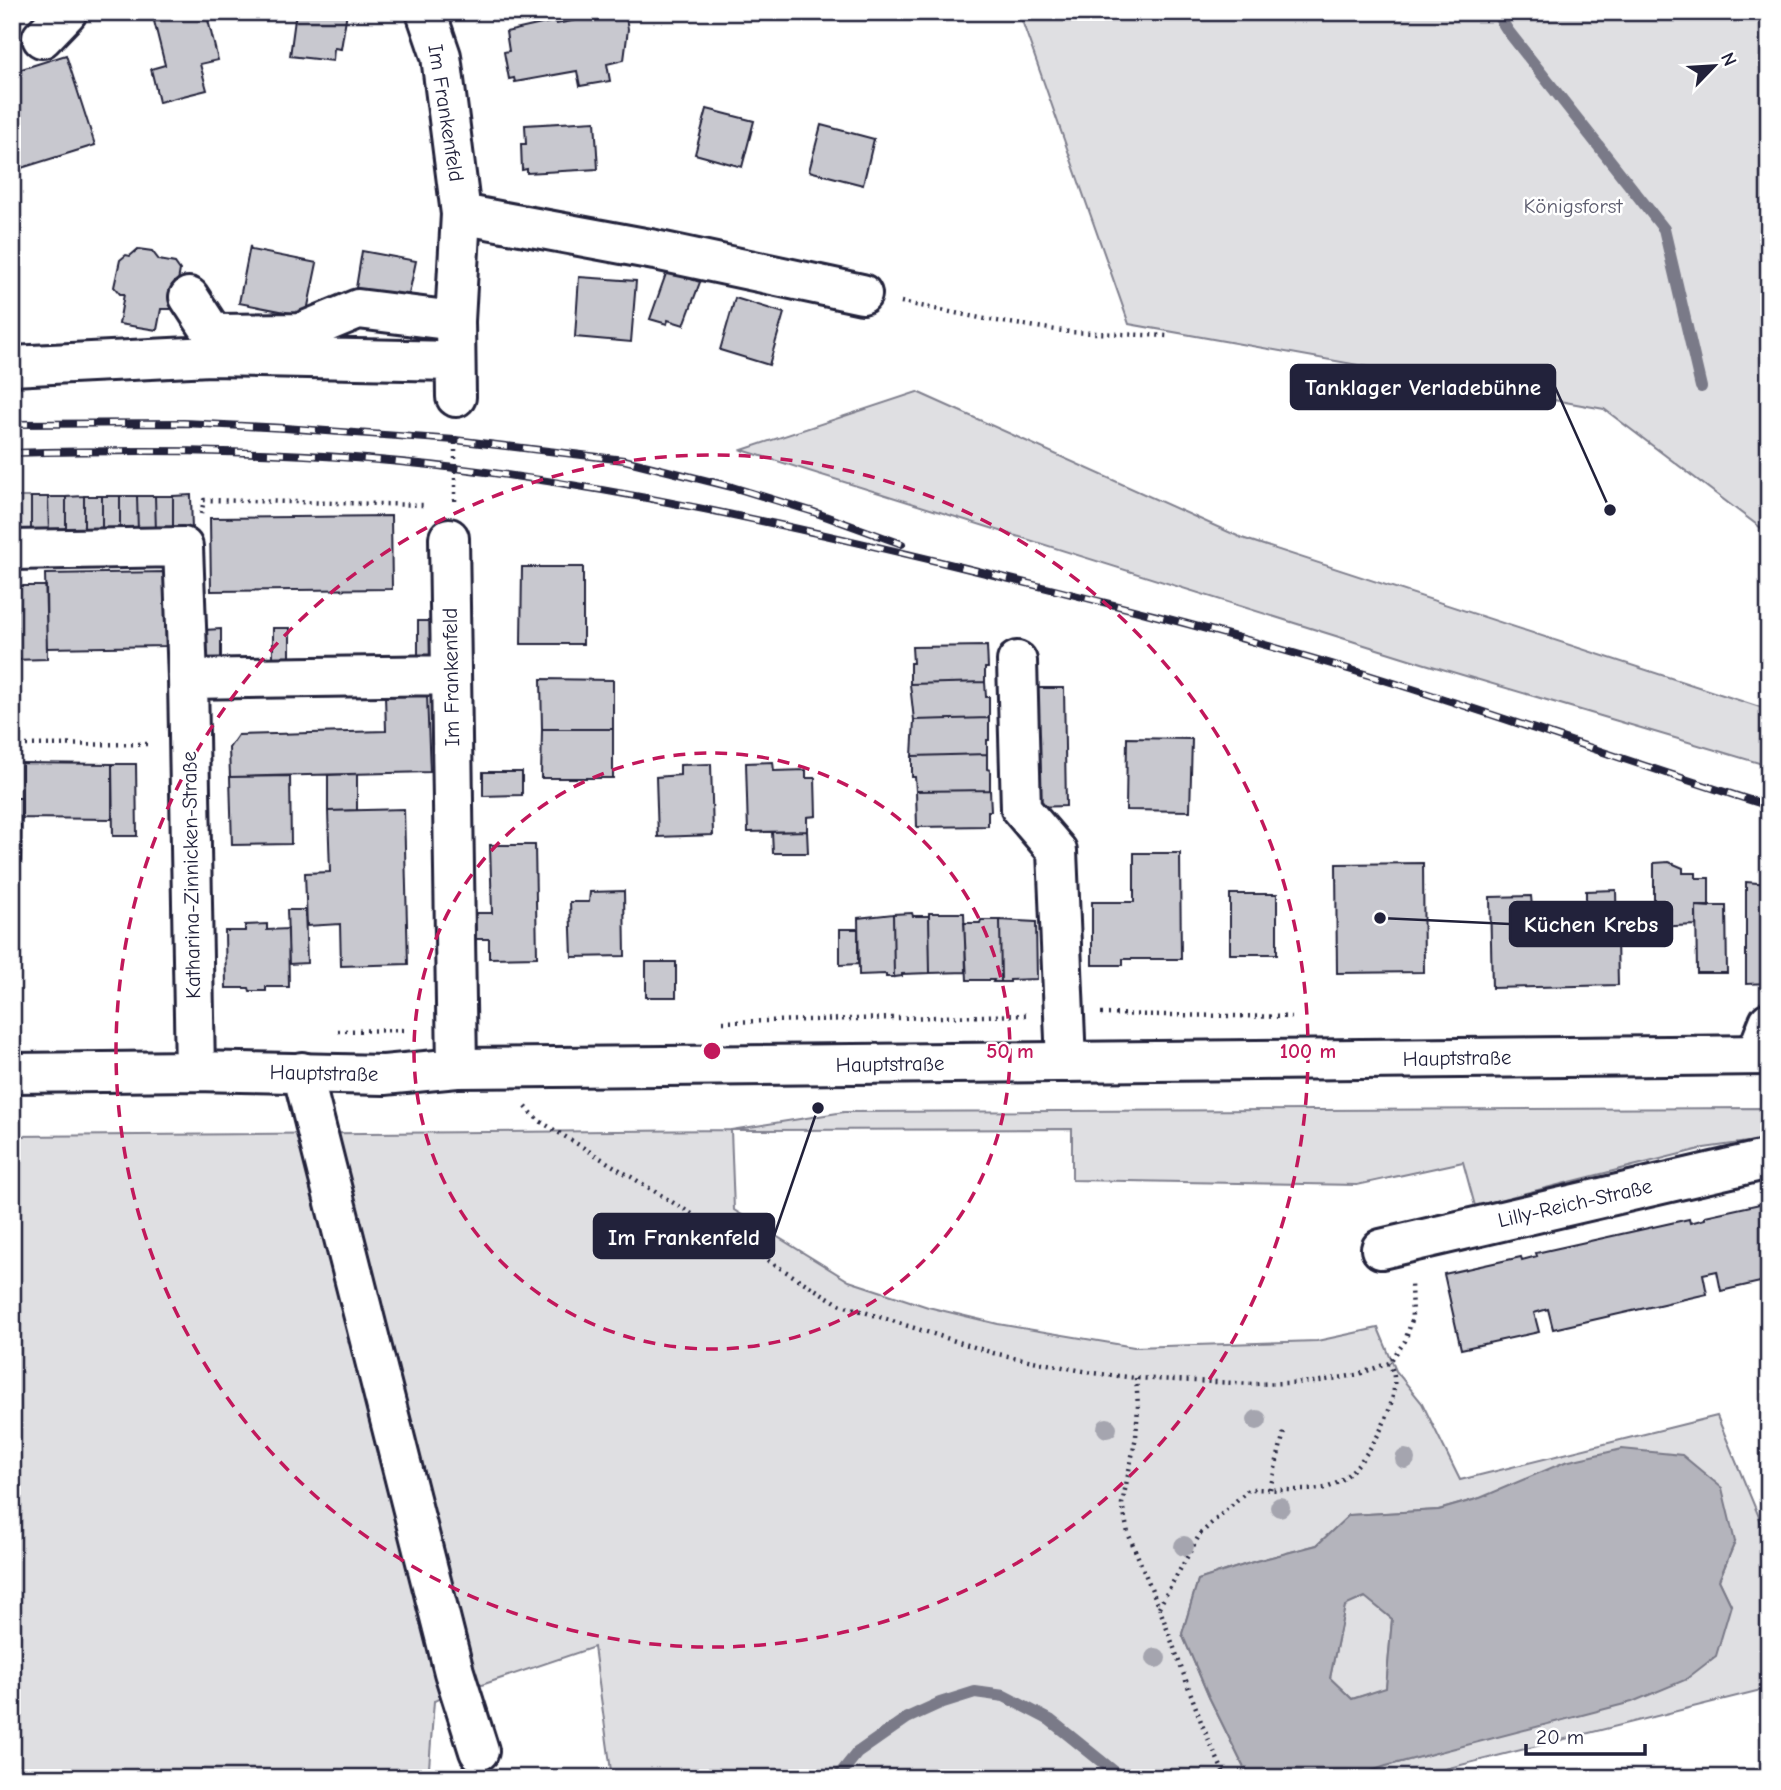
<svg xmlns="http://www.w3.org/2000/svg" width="1781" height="1790" viewBox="0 0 1781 1790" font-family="'Comic Neue',sans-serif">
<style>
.green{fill:#dfdfe2;stroke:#80808e;stroke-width:2}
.water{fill:#b4b4bc;stroke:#7a7a88;stroke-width:2;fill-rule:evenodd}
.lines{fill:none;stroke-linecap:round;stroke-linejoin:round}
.stream{stroke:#7a7a88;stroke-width:12}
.building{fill:#c8c8cf;stroke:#22223b;stroke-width:2}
.minor-casing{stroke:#22223b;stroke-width:44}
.major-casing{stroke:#22223b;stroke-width:44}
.path{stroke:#22223b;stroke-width:4.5;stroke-dasharray:2 5;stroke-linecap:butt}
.minor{stroke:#fff;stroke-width:38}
.major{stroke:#fff;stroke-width:38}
.rail-casing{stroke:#22223b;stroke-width:8}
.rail{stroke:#fff;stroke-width:5;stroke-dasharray:16;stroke-linecap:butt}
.tree{fill:#a5a5af}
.ring{fill:none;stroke:#c2185b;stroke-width:3.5;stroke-dasharray:12 9}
.labels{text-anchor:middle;stroke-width:5;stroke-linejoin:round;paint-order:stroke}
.street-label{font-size:21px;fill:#22223b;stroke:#fff}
.park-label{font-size:21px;fill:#5b5b6d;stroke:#fff}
.centre{fill:#c2185b;stroke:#fff;stroke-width:3.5}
.ring-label{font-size:21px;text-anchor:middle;font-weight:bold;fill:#c2185b;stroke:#fff;stroke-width:5;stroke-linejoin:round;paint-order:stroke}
.leader{fill:none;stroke:#22223b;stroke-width:2.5}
.callout-dot{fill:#22223b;stroke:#fff;stroke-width:2.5}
.callout{fill:#22223b;stroke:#22223b;stroke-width:2.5}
.callout-label{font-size:23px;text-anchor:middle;font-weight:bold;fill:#fff}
</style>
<rect width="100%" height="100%" fill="#fff"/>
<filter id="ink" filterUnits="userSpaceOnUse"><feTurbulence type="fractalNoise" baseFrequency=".0143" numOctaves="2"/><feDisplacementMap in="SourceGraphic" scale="14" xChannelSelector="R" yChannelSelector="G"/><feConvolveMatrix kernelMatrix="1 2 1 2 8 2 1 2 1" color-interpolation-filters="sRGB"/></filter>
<g filter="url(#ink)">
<!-- green -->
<path class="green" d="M1019 12H1769V534L1604 409 1129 324Z
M917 392 1242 538 1769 710V766L1422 663 742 450Z
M12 497H31V533H12Z
M1769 1108V1139L1704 1148 1475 1206 1463 1162 1357 1185 1072 1180V1129L731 1130 734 1210 849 1281 928 1307 998 1324 1134 1347 1317 1341 1378 1328 1396 1371 1422 1403 1460 1480 1717 1416 1769 1541V1688L1409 1778H1350L1386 1766 1563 1718 1731 1605 1719 1580 1735 1542 1480 1498 1438 1510 1350 1515 1317 1545 1256 1561 1198 1580 1182 1634 1209 1697 1249 1778H612L594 1647 434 1701 429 1768 432 1778H12V1136L731 1130 844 1112Z
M1366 1597 1392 1619 1386 1689 1352 1699 1330 1678 1345 1605Z"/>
<!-- water -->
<path class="water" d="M1622 1449 1682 1455 1722 1488 1735 1542 1719 1580 1731 1605 1716 1656 1685 1680 1632 1702 1386 1766 1350 1778H1249L1209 1697 1182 1634 1198 1580 1256 1561 1317 1545 1349 1515 1439 1510 1480 1498 1565 1462ZM1365 1597 1392 1619 1386 1688 1352 1699 1330 1678 1345 1606Z"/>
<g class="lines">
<!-- stream -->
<path class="stream" d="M1496 12 1508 31 1664 229 1701 387
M837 1778 857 1753 907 1718 940 1703 975 1692 1004 1696 1050 1720 1122 1778"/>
</g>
<!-- building -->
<path class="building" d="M189 12H206L218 60 200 64 207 90 159 102 151 69 165 65 154 21Z
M296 12H347L341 49 334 48 333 61 290 56Z
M575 12H598V16L625 12 628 29 624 60 607 64 610 81 580 86 577 71 515 82 514 78 509 79 504 52 509 51 506 32 555 21 556 24 577 20Z
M66 55 95 145 12 171V72Z
M707 109 754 121 742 167 695 154Z
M595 121 598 169 527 173V169L522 170 521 144H526L525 125Z
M821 125 874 139 863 185 809 171Z
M250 246 251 250 317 263 306 316 239 303Z
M138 249 152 251 159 260 175 263 180 270 173 309H161L157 330 119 324 124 294H120L114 287 120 260 126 255 130 256Z
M362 251 416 261 408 299 356 288Z
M667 271 700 282 684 325 668 320 667 324 650 319Z
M579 277 636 281 631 342 575 337Z
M735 298 784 313 769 365 720 350Z
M191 495 192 531H173V496Z
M84 496V532L66 533V497Z
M84 496H102V532H84Z
M102 496H120V532H102Z
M120 496H137L138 532H120Z
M137 496H155L156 532H138Z
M155 496H173V531L156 532Z
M31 497H48L49 533H31Z
M48 497H66V533H49Z
M391 516 392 589 211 591 210 518Z
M522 567H583V644H521Z
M165 572 166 646 47 648 45 574Z
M12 586H46L47 659 12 660Z
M418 621H435L436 662H418Z
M273 628H290V664H273Z
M221 629V665H203V630Z
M987 646 988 668H985V682L910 684V663H913L912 647Z
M541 679 613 680V729H542Z
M985 682 986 697H989V718L914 720 910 684Z
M1032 688H1064L1066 806 1034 807Z
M385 695H427L430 772 230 777 229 748 238 735 386 731Z
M989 718V740H987V754L912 756 914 720Z
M542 729H613V778H541Z
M1127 738 1192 739 1190 811 1126 810Z
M987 754V769L990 770V790L916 791 915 777H912V756Z
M773 762 774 771 806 770V778H815L816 816 807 817V831L748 832 746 763Z
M22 763 112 764V819L22 818Z
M112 764H136L137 836H113Z
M711 764 713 835 658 837 656 777 680 775V765Z
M483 772H522V795L483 796Z
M357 774V810L328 811V775Z
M290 776 291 844 232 845 230 777Z
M990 790 991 811H988V826L917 827 916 791Z
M12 798H22L21 861H12Z
M404 809 408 964 341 966 340 924 307 926 305 873 330 872 328 811Z
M807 831 808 853H773L772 832Z
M490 845H535L537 957 489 958V939H476L475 913H492Z
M1134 853H1180L1181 959H1123V965H1092V902H1134Z
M1669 862 1683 868V873H1696V878H1709V907L1696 906V925L1654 927V863Z
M1423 863 1424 972 1337 973 1336 864Z
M1746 882 1769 884V983L1746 984Z
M1616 890 1618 985 1492 988 1490 897 1531 896 1532 907 1586 906V891Z
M624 891 625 956 572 957 570 902H589L590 892Z
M1230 894H1277V954H1230Z
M1696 906H1726L1727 973H1697Z
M287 910H305L307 963 289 964Z
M912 913 913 916H929L930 973 902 974V976L894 977 893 914Z
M929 913H964L966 972 930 973Z
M893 914 894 977H886V974L859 975 858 918Z
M981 920H1000L1001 982H993L994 980H967L964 923H980Z
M1000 920 1036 922 1037 979 1010 980V982H1001Z
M267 924V930L288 929 289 987H266V991H250L249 988H226L225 931H245V925Z
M840 929H858V964L840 965Z
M646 962H676V997H646Z
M1769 1202V1280L1721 1291 1717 1271 1703 1274 1707 1294 1553 1329 1548 1309 1534 1313 1539 1332 1461 1349 1444 1274 1521 1257 1522 1260 1537 1256 1536 1253 1689 1219 1690 1223 1705 1219V1216Z"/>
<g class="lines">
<defs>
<path id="minor" d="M426 12 441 56 461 214 455 321 456 397
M42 38 67 12
M461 214 655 250 862 294
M189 297 213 334 300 333 358 309 455 321
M12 366 210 356 454 361
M449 538 457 1068
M12 550 183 547 188 679 195 1071
M1017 661 1021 809 1057 851 1066 1062
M188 679 451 675
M1756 1055 1769 1022
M302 1072 454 1672 479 1751
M1381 1249 1769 1159"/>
<path id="major" d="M12 1073 195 1071 384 1075 457 1068 1769 1055"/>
</defs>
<!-- minor casing -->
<use href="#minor" class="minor-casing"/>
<!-- major casing -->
<use href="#major" class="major-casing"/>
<!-- path -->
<path class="path" d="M901 302 990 320 1070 332 1169 336
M455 501V436
M201 514 204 500 426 505
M12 745 151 744
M1101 1014 1295 1017
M723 1022 1026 1015
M338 1031 407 1030
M526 1107 538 1120 839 1304 993 1353 1093 1373 1136 1378 1254 1384 1314 1382 1356 1375 1389 1363 1405 1341 1412 1320 1411 1282
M1136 1378 1138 1406 1136 1437 1122 1504 1128 1533 1159 1607 1203 1727 1226 1778
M1270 1489 1284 1432
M1159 1607 1200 1534 1249 1489C1269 1489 1307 1492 1325 1488 1359 1480 1398 1411 1394 1378 1394 1373 1391 1367 1389 1363"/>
<!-- minor -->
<use href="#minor" class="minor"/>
<!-- major -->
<use href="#major" class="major"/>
<defs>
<path id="rail" d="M12 424 184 423 284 428 455 440 624 460 732 487 811 511 902 544
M12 453C160 449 308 450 455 468 625 489 787 525 953 565 1088 598 1222 631 1355 671 1494 713 1630 763 1769 806"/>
</defs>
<!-- rail casing -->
<use href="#rail" class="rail-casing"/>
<!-- rail -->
<use href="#rail" class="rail"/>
</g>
<!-- trees -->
<g class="tree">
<circle cx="1257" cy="1420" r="10"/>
<circle cx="1107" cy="1428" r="10"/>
<circle cx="1405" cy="1459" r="10"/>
<circle cx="1280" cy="1507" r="10"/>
<circle cx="1184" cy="1546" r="10"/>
<circle cx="1156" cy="1658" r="10"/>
</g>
</g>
<!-- distance rings -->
<g class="ring">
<circle cx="712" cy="1051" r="298"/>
<circle cx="712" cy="1051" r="596"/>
</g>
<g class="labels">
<!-- street labels -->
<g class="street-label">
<text transform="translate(446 113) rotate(81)" y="7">Im Frankenfeld</text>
<text transform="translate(451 677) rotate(-91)" y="7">Im Frankenfeld</text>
<text transform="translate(191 875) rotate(-91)" y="7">Katharina-Zinnicken-Straße</text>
<text transform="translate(1457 1058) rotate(-1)" y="7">Hauptstraße</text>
<text transform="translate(890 1064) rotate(-1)" y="7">Hauptstraße</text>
<text transform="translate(324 1073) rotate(1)" y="7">Hauptstraße</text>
<text transform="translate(1575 1203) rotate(-13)" y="7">Lilly-Reich-Straße</text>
</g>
<!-- park labels -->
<g class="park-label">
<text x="1573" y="213">Königsforst</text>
</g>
</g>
<circle cx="712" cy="1051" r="10" class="centre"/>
<g class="ring-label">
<text x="1010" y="1058">50 m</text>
<text x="1308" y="1058">100 m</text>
</g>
<!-- callouts -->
<path class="leader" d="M1610 510L1555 387M1380 918L1510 924M818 1108L774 1236"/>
<g class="callout-dot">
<circle cx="1610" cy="510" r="7"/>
<circle cx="1380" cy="918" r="7"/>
<circle cx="818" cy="1108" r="7"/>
</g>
<g class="callout">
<rect x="1291" y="365" width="264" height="44" rx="7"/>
<rect x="1510" y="902" width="162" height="44" rx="7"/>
<rect x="594" y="1214" width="180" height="44" rx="7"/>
</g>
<g class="callout-label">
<text x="1423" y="395">Tanklager Verladebühne</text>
<text x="1591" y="932">Küchen Krebs</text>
<text x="684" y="1245">Im Frankenfeld</text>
</g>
<!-- margin -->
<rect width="1781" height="1790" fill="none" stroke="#fff" stroke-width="42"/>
<rect x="21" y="21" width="1739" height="1748" fill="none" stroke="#22223b" stroke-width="2.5" filter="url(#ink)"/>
<!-- north arrow -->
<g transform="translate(1714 66) rotate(65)" stroke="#ffffff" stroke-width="5" paint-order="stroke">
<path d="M0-5L12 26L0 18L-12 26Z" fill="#22223b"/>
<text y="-10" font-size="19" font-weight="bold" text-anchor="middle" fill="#22223b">N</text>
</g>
<!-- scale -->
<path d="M1526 1744v10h119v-10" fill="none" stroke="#22223b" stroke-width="3.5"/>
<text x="1536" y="1744" font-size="21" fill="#22223b" stroke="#ffffff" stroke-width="5" paint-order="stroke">20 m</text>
</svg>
